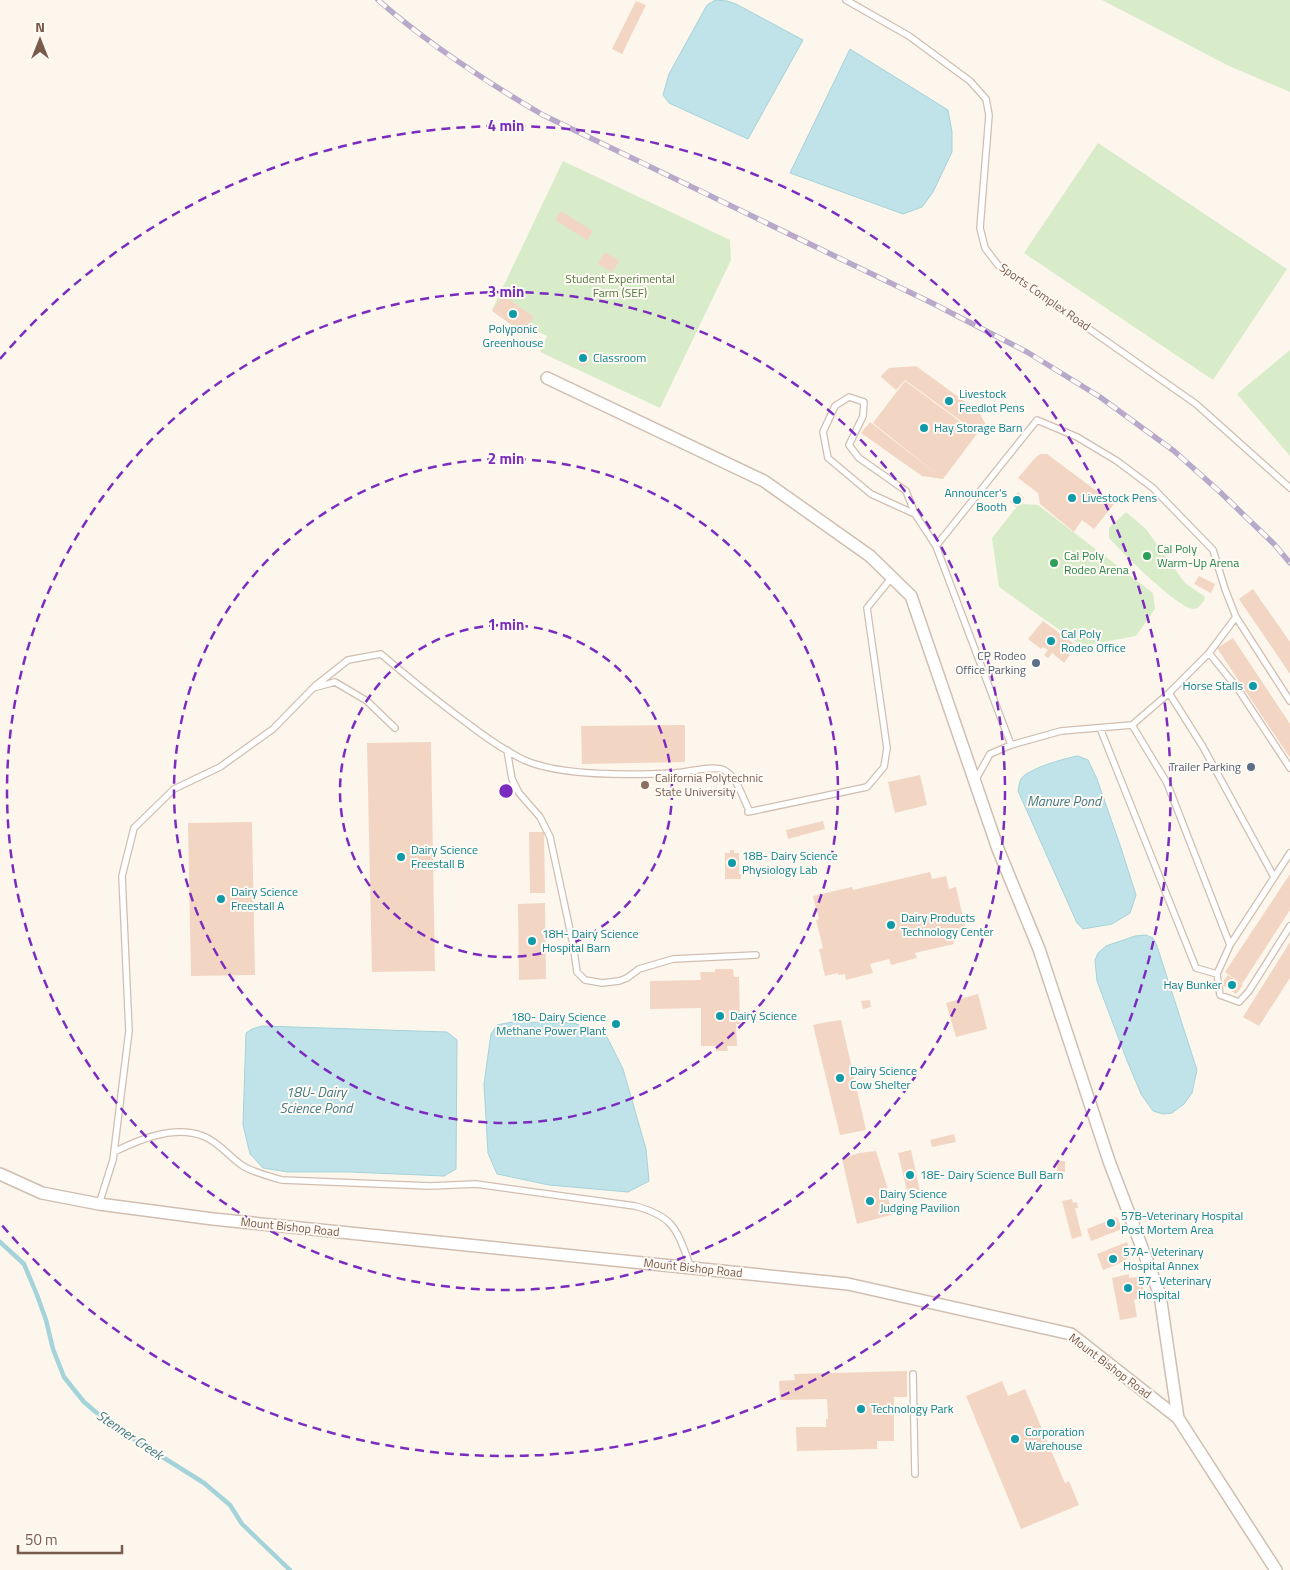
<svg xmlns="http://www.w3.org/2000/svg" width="1290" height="1570" viewBox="0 0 1290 1570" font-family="'Titillium Web',sans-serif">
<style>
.green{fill:#d8ecc9}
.water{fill:#bfe3e8;stroke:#a5d3da}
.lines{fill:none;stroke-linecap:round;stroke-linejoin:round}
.stream{stroke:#a5d3da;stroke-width:4.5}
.building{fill:#f3d5c3}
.service-casing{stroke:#d1beb0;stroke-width:8}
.minor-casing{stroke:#d1beb0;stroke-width:14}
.service{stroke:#fff;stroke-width:5.5}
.minor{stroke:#fff;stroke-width:11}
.rail-casing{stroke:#b9a8c9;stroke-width:5.5}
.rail{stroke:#fffaf3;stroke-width:4;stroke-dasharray:11;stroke-linecap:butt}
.ring{fill:none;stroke:#7b2cbf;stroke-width:2.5;stroke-dasharray:9 6}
.culture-dot{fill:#0f9aa8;stroke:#fffaf3;stroke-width:2}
.leisure-dot{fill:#2e9e5b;stroke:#fffaf3;stroke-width:2}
.service-dot{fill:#5c6f8a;stroke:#fffaf3;stroke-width:2}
.education-dot{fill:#8d6e63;stroke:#fffaf3;stroke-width:2}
.labels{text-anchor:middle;stroke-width:4;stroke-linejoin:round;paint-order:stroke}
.park-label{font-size:12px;fill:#537a41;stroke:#fffaf3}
.street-label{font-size:12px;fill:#7a5c4d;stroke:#fffaf3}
.culture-label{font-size:12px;fill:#0d838f;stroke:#fffaf3;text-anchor:start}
.leisure-label{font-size:12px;fill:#27864d;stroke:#fffaf3;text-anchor:start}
.service-label{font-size:12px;fill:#4e5e75;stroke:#fffaf3;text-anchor:end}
.education-label{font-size:12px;fill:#785e54;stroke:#fffaf3;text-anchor:start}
.water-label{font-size:14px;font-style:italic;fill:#437c86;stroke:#fffaf3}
.centre{fill:#7b2cbf;stroke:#fffaf3;stroke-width:2.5}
.ring-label{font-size:15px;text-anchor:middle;font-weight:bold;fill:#7b2cbf;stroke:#fffaf3;stroke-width:4;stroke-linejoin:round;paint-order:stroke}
</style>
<rect width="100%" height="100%" fill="#fdf6ec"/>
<!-- green -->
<path class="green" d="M1102 0H1290V92L1229 66Z
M1098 143 1287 269 1213 380 1024 253Z
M563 161 730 240 731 260 660 408 540 352 547 336 492 310Z
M1290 350V456L1237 394Z
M1019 504 1038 505 1153 593 1155 609 1136 636 1082 646 999 587 992 538Z
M1126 512 1146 529 1185 583 1204 596 1205 599C1202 603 1199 609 1194 609 1178 609 1121 551 1109 538V528Z"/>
<!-- water -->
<path class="water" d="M715 0 727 1 736 4 803 40 748 139 669 103 663 95 669 74 707 5Z
M850 49 948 110 952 132V152L933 192 922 207 903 214 790 173Z
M1078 756 1088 760 1097 779 1121 848 1136 895 1130 913 1112 924 1083 929 1077 923 1018 791C1019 788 1019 782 1021 779 1027 769 1065 758 1078 756Z
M1146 935 1153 938 1157 946 1197 1070 1192 1093 1184 1104 1172 1113 1163 1114 1153 1111 1141 1094 1126 1058 1097 981 1095 960 1098 953 1106 946 1135 936Z
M512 1022 574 1023 607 1037 623 1069 646 1149 649 1181 628 1192 549 1185 497 1174 488 1153 484 1084 491 1034 497 1025Z
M262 1026 447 1032 457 1040 456 1169 444 1176 350 1172H288L263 1168 250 1154 243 1125 246 1033 252 1029Z"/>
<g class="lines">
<!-- stream -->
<path class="stream" d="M0 1242 24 1264 37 1295 46 1320 53 1349 64 1377 84 1402 110 1424 204 1483 230 1505 242 1524 290 1570"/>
</g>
<!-- building -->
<path class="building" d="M636 1 646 5 622 54 612 49Z
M561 211 593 231 587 240 555 220Z
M605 252 619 261 612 272 598 264Z
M503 295 534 317 523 333 492 311Z
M579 350H587V365L580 366Z
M916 366 979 412 986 425 979 434 905 380 896 390 881 377V376L889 368Z
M905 381 977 434 943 479 873 423Z
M870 422 943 479 922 476 861 433Z
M1040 454H1047L1114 504 1094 529 1082 520 1074 532 1040 504 1038 493 1018 478 1035 458Z
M1018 492 1024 498 1016 507 1010 502Z
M1199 576 1215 584 1211 593 1194 584Z
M1253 589 1290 642V674L1239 599Z
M1043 621 1073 643 1066 652 1070 655 1064 663 1052 653 1048 658 1044 655 1048 650 1043 647 1041 649 1028 639Z
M1233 638 1290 724V758L1217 648Z
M685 725V762L582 764 581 726Z
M431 742 435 971 372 972 367 743Z
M920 775 927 805 895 813 888 782Z
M823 821 825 829 788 839 786 830Z
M252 822 255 975 191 976 188 823Z
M529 832H544L545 893H530Z
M730 850H734V853H739V874H741V879H725V853H730Z
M930 872 932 879 946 876 949 889 956 887 966 930 952 934 954 944 915 953 917 958 891 965 889 959 870 964 873 973 846 980 845 974 838 975V973L825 976 819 949 823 948 816 920 819 919 813 896 852 887 853 890Z
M1290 874V910L1242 984 1225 972Z
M545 903 546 979 519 980 518 904Z
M1290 942V978L1259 1026 1243 1017Z
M715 969H733L734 977H739L740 1024H736L737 1046H727L728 1051H716V1046H701V1008L650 1009V981L701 980 700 972H715Z
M1228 975 1243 985 1236 994 1221 984Z
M978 994 987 1029 956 1037 946 1003Z
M870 1000 871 1007 863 1009 861 1001Z
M841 1020 866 1130 840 1135 813 1025 827 1022Z
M954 1134 956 1142 932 1147 930 1140Z
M911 1150 921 1196 909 1199 898 1153Z
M876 1151 887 1186 891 1215 857 1224 842 1159 859 1153Z
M1057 1161H1065V1172H1057Z
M1072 1199 1073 1203 1077 1202 1078 1208H1075L1082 1236 1072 1239 1062 1201Z
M1117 1217 1122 1229 1091 1241 1087 1229Z
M1127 1242 1132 1256 1118 1264 1103 1270 1097 1254Z
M1129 1274V1278L1141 1277 1145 1297 1134 1300 1137 1317 1120 1320 1112 1278Z
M907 1371V1397H894V1441H877V1449L797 1451 796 1427H826V1419H828L827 1399 780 1400 779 1381 795 1380 794 1374Z
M1002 1381 1008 1396 1025 1389 1065 1483 1069 1481 1079 1505 1021 1529 966 1396Z"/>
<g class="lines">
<defs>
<path id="service" d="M846 0 909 36 970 81 986 99 989 115 980 228 985 248 998 265 1196 404 1290 488
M915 514 906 491 859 458 849 445 863 416 864 402 849 397 835 406 823 432 828 458 871 494 915 514 936 546
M1209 653 1238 689 1290 768
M315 686 348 660 381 654C409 678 437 701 467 723 485 737 504 750 524 760 562 777 634 775 675 773 687 772 714 765 724 770 737 777 742 796 748 808
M1169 693 1203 747 1274 877
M1132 725 1167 783 1230 945 1217 974 1220 995 1239 1002 1249 991 1290 926
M1100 728 1196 968 1217 974
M1011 745 936 546 1037 420 1077 437 1117 461 1153 488 1213 550 1225 589 1236 617
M507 750 512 779 519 793 540 817 550 837 573 944 577 972 585 980 602 983 619 981 627 978 639 969 673 959 756 955
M976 779 990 754 1011 745 1061 731 1132 725 1169 693 1209 653 1236 617 1290 701
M748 812 867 787 884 767 887 748 867 608 892 577
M1230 945 1290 853
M114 1152C140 1139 174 1125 203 1136 219 1142 229 1157 243 1166 255 1173 268 1176 282 1180L430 1186 476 1184 635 1206C676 1217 677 1231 691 1268
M99 1204 113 1160 129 1031 122 876 134 828 174 789 220 767 273 729 313 688 335 682 367 701 395 728
M913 1374 915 1474"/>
<path id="minor" d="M547 378 764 481 870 556 911 596 998 849 1039 949 1109 1161 1160 1295 1178 1418
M0 1174 42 1193 99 1204 213 1219 848 1284 1071 1334 1178 1418 1276 1570"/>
</defs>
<!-- service casing -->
<use href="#service" class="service-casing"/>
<!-- minor casing -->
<use href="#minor" class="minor-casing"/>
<!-- service -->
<use href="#service" class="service"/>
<!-- minor -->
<use href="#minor" class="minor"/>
<defs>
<path id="rail" d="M378 0C428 44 485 81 543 115L932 303 1027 352 1100 397 1174 451 1220 492 1274 544 1290 563"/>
</defs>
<!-- rail casing -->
<use href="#rail" class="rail-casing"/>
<!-- rail -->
<use href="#rail" class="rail"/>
</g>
<!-- distance rings -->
<g class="ring">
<circle cx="506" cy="791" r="166"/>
<circle cx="506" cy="791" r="332"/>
<circle cx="506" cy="791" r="499"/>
<path d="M0 359A665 665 0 1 1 0 1223"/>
</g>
<!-- markers -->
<g class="culture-dot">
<circle cx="513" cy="314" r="5"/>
<circle cx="583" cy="358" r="5"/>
<circle cx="949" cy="401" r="5"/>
<circle cx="924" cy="428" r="5"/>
<circle cx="1072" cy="498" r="5"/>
<circle cx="1017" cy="500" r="5"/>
<circle cx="1051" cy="641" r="5"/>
<circle cx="1253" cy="686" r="5"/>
<circle cx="401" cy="857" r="5"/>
<circle cx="732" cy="863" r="5"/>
<circle cx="221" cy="899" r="5"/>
<circle cx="891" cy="925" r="5"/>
<circle cx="532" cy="941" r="5"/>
<circle cx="1232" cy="985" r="5"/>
<circle cx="720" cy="1016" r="5"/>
<circle cx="616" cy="1024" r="5"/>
<circle cx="840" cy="1078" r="5"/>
<circle cx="910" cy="1175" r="5"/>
<circle cx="870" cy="1201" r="5"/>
<circle cx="1111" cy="1223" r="5"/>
<circle cx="1113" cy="1259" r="5"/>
<circle cx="1128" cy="1288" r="5"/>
<circle cx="861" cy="1409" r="5"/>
<circle cx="1015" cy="1439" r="5"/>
</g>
<g class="leisure-dot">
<circle cx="1147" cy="556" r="5"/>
<circle cx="1054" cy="563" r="5"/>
</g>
<g class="service-dot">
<circle cx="1036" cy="663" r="5"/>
<circle cx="1251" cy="767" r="5"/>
</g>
<circle class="education-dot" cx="645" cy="785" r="5"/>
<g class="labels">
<!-- park labels -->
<g class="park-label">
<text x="620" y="283">Student Experimental<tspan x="620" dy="14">Farm (SEF)</tspan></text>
</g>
<!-- street labels -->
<g class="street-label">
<text transform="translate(1045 297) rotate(35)" y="4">Sports Complex Road</text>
<text transform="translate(290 1227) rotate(6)" y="4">Mount Bishop Road</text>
<text transform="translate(693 1268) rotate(6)" y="4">Mount Bishop Road</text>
<text transform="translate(1110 1366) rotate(37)" y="4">Mount Bishop Road</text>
</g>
<!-- culture labels -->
<g class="culture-label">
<text x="513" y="333" text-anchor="middle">Polyponic<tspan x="513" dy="14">Greenhouse</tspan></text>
<text x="593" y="362">Classroom</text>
<text x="959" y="398">Livestock<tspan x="959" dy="14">Feedlot Pens</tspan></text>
<text x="934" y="432">Hay Storage Barn</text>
<text x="1007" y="497" text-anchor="end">Announcer's<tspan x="1007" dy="14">Booth</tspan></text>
<text x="1082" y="502">Livestock Pens</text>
<text x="1061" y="638">Cal Poly<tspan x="1061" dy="14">Rodeo Office</tspan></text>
<text x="1243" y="690" text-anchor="end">Horse Stalls</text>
<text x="411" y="854">Dairy Science<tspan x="411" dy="14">Freestall B</tspan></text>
<text x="742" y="860">18B- Dairy Science<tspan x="742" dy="14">Physiology Lab</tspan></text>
<text x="231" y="896">Dairy Science<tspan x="231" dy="14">Freestall A</tspan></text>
<text x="901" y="922">Dairy Products<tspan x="901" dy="14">Technology Center</tspan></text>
<text x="542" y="938">18H- Dairy Science<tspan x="542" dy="14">Hospital Barn</tspan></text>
<text x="1222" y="989" text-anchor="end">Hay Bunker</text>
<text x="730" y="1020">Dairy Science</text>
<text x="606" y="1021" text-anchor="end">180- Dairy Science<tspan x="606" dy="14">Methane Power Plant</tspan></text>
<text x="850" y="1075">Dairy Science<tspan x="850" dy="14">Cow Shelter</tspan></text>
<text x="920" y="1179">18E- Dairy Science Bull Barn</text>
<text x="880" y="1198">Dairy Science<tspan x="880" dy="14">Judging Pavilion</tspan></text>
<text x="1121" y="1220">57B-Veterinary Hospital<tspan x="1121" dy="14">Post Mortem Area</tspan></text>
<text x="1123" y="1256">57A- Veterinary<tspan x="1123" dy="14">Hospital Annex</tspan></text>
<text x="1138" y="1285">57- Veterinary<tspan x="1138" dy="14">Hospital</tspan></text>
<text x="871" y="1413">Technology Park</text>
<text x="1025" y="1436">Corporation<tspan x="1025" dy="14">Warehouse</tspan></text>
</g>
<!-- leisure labels -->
<g class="leisure-label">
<text x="1157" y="553">Cal Poly<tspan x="1157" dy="14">Warm-Up Arena</tspan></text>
<text x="1064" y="560">Cal Poly<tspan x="1064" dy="14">Rodeo Arena</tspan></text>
</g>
<!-- service labels -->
<g class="service-label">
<text x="1026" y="660">CP Rodeo<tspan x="1026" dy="14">Office Parking</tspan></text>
<text x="1241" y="771">Trailer Parking</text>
</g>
<!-- education labels -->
<g class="education-label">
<text x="655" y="782">California Polytechnic<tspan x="655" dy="14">State University</tspan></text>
</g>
<!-- water labels -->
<g class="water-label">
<text x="1064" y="806">Manure Pond</text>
<text x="316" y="1097">18U- Dairy<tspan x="316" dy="16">Science Pond</tspan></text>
<text transform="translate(130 1435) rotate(34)" y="5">Stenner Creek</text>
</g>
</g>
<circle cx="506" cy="791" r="8" class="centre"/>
<g class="ring-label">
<text x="506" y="131">4 min</text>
<text x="506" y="297">3 min</text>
<text x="506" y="464">2 min</text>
<text x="506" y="630">1 min</text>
</g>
<!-- north arrow -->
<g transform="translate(40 40)" stroke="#fffaf3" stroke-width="4" paint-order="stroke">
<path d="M0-4L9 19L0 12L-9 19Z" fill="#7a5c4d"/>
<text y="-8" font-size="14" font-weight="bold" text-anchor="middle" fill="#7a5c4d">N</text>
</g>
<!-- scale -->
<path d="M18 1545v8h104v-8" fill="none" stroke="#7a5c4d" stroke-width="2.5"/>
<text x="25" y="1545" font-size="15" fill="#7a5c4d" stroke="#fffaf3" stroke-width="4" paint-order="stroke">50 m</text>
</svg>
